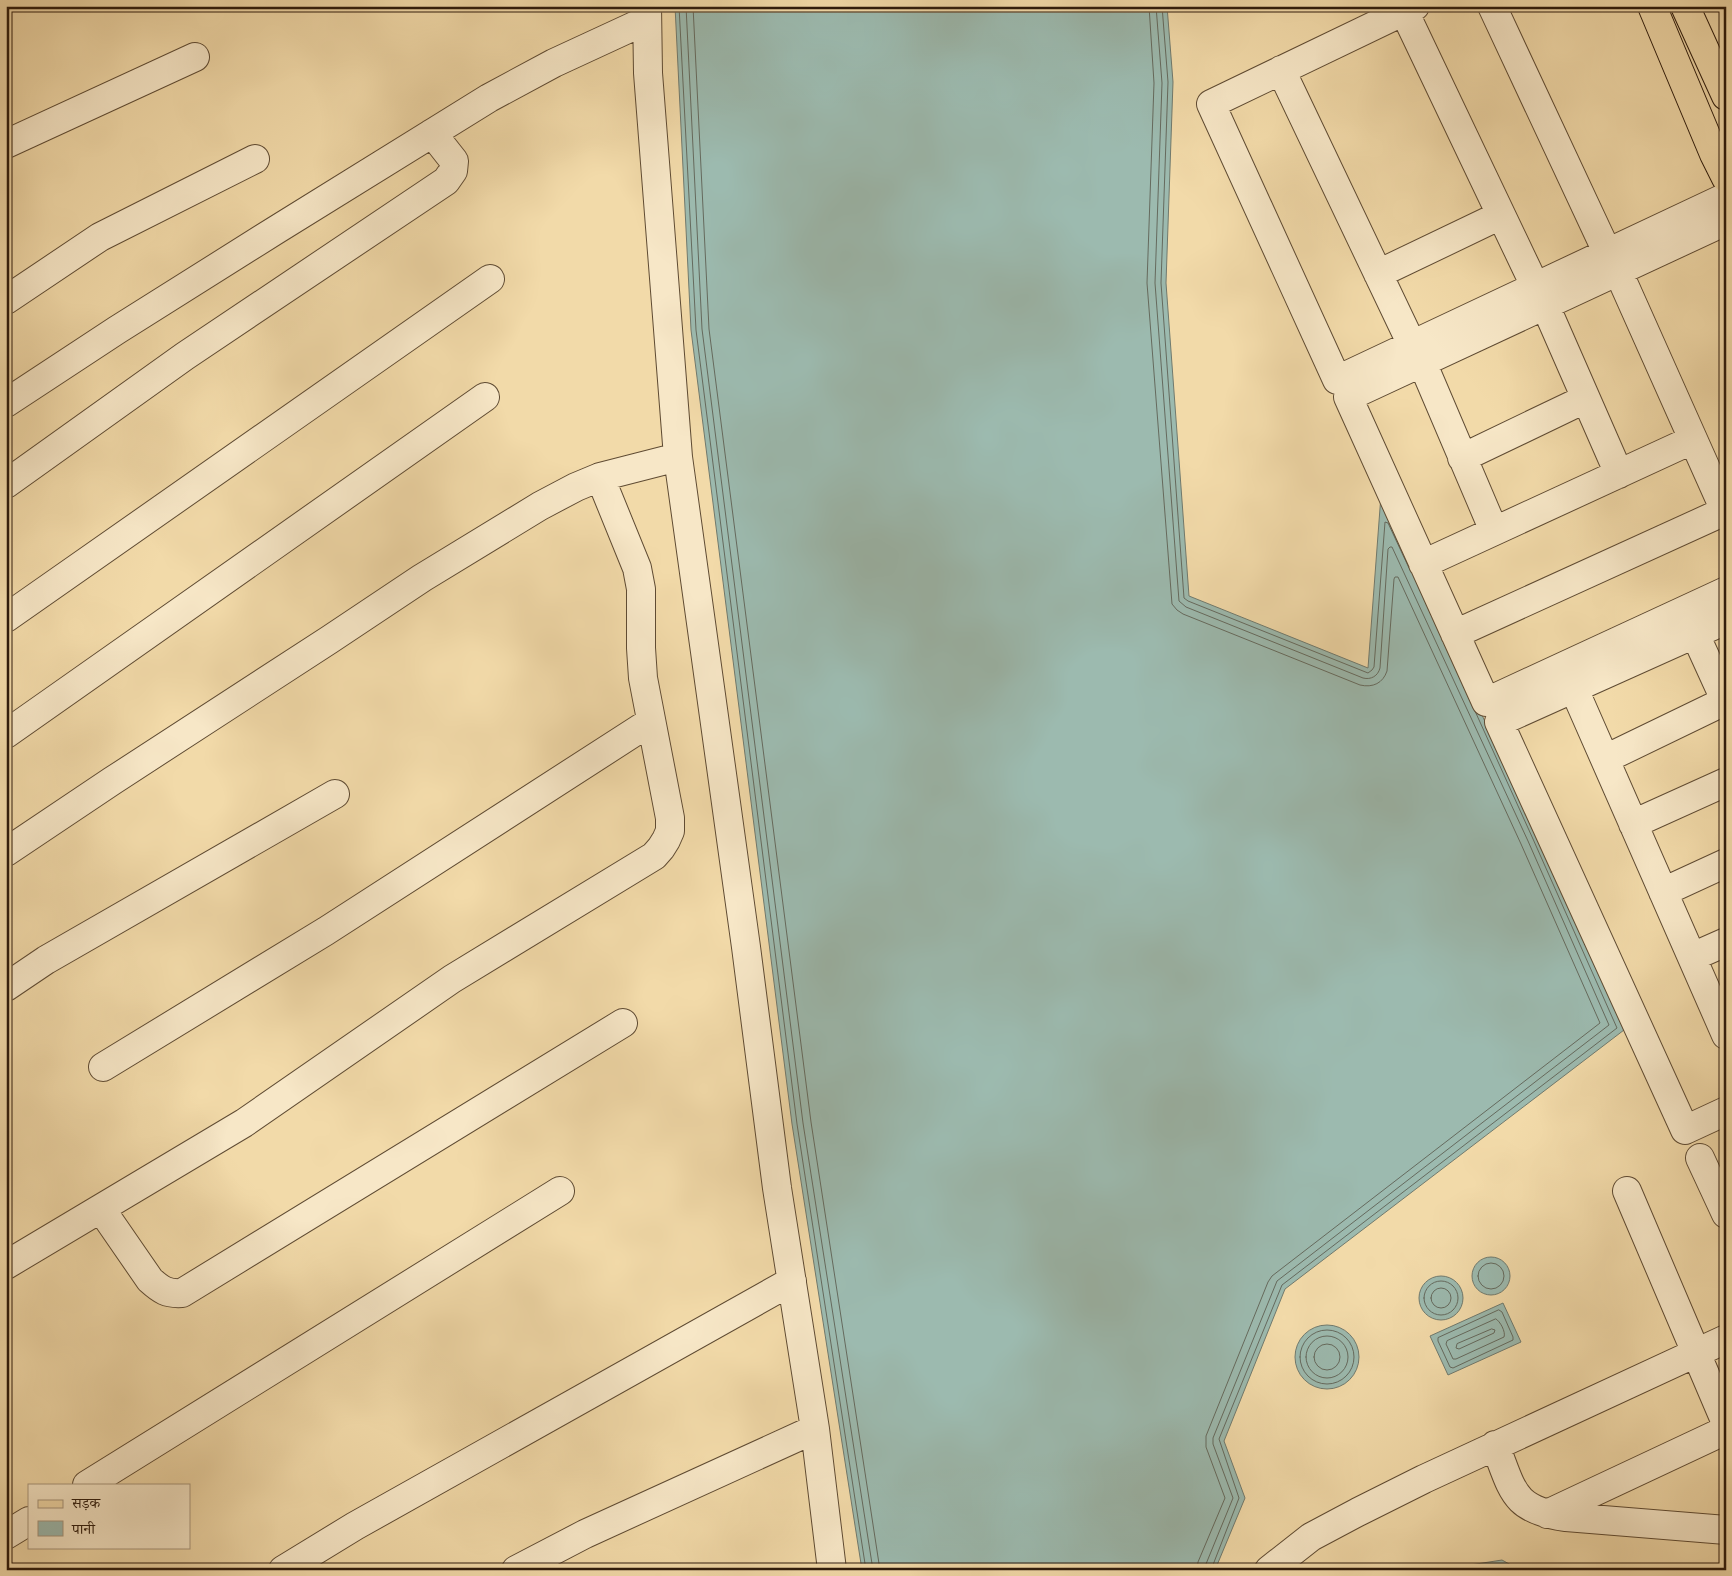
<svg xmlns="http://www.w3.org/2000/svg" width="1732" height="1576" viewBox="0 0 1732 1576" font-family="'Old Standard TT','Noto Serif Devanagari',serif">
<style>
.water{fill:#9cbaaf;stroke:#707a6e}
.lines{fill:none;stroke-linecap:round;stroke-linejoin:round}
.shore{stroke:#656a5e;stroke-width:1}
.minor-casing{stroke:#5f4b33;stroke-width:30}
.major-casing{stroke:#2e1b0c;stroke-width:30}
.minor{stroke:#f7e7c7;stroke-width:28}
.major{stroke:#f2daa9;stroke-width:28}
</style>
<rect width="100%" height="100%" fill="#f2daa9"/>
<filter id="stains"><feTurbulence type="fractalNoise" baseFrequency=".004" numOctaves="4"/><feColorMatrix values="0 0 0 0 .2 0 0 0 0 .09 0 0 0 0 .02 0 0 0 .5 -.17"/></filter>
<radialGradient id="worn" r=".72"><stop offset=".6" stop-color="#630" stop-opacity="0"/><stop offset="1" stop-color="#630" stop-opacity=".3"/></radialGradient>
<!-- water -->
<path class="water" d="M675 6H1167L1173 82 1166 283 1189 596 1368 668 1381 495 1538 837 1624 1030 1285 1289 1224 1441 1245 1498 1215 1570H862L792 1124 691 330Z
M1472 1276a19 19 0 1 1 38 0a19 19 0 1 1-38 0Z
M1419 1298a22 22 0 1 1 44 0a22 22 0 1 1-44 0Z
M1503 1303 1521 1342 1448 1375 1430 1336Z
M1295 1357a32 32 0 1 1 64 0a32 32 0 1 1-64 0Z
M1502 1560 1520 1570H1438Z"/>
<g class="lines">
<!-- shore -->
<path class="shore" d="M679 6 696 330 797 1124 866 1570
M686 6 702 329 803 1123 873 1570
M693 6 709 329 811 1122 880 1570
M1149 6 1154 83 1147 283 1172 604 1177 610 1183 614 1360 685C1373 688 1383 683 1387 671L1394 579 1395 577H1398L1521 844 1600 1023 1272 1276 1268 1282 1206 1436V1447L1225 1498 1198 1562 1197 1570
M1156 6 1162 83 1155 283 1179 601 1186 607 1363 678C1371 680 1378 676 1380 668L1388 549 1390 547H1392L1528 841 1609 1025 1277 1281 1213 1438V1444L1233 1498 1206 1564 1205 1570
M1162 6 1168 82 1161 283 1184 598 1188 601 1368 673 1372 670 1374 667 1385 522 1388 523 1409 568
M1478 1276a13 13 0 1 1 26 0a13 13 0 1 1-26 0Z
M1424 1298a17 17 0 1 1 34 0a17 17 0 1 1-34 0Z
M1431 1298a10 10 0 1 1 20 0a10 10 0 1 1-20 0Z
M1499 1310 1502 1312 1513 1337V1340L1453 1368 1450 1367 1438 1341V1338Z
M1496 1319C1500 1321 1506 1332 1504 1337L1456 1359H1453L1446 1344 1447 1341Z
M1492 1329 1495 1330 1494 1333 1459 1349 1456 1348 1457 1344Z
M1300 1357a27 27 0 1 1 54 0a27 27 0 1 1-54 0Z
M1306 1357a21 21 0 1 1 42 0a21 21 0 1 1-42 0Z
M1314 1357a13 13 0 1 1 26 0a13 13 0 1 1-26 0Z
M1211 1570 1239 1498 1219 1439 1282 1285 1617 1028 1533 839 1475 711"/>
<defs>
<path id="minor" d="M647 6 648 73 678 457 746 947 777 1188 815 1429 832 1570
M1415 6 1211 104 1337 380 1726 197
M1492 6 1607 252
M1404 11 1535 286
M1281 70 1412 345
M6 144 195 57
M1726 221 1348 397 1486 702 1726 591
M1618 271 1726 513
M1378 274 1501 215
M6 300 100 237 255 159
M1545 305 1619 474
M1422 362 1494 531
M6 403 117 330 276 230 489 98 554 63 647 20
M1462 458 1585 399
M6 484 185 356 446 181 453 171 454 161 432 133
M1423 564 1692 440
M6 618 490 279
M1726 620 1499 722 1685 1130 1726 1111
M1455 634 1725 511
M1695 634 1726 702
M1574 689 1726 1035
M6 734 485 397
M1605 759 1725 701
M1633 824 1726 782
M6 852 112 781 329 640 422 578 540 506 576 487 600 477 678 457
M1663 892 1726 863
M1692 957 1726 942
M6 987 46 960 335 794
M103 1067 326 931 650 722
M1700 1158 1726 1214
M1627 1191 1726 1423
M101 1209 150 1280C161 1290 167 1294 182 1293L623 1023
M6 1265 244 1123 452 979 654 856 661 848 666 840 670 831V818L643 678 641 648V589L637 568 600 477
M1495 1445C1513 1490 1512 1510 1566 1517L1726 1530
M87 1485 560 1191
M1547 1514 1726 1430
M6 1535 29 1521
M283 1570 355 1526 792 1281
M516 1570 585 1534 815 1429
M1269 1570 1311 1537 1358 1512 1424 1479 1726 1339"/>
<path id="major" d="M1652 6 1714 154 1726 178
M1685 6 1726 96"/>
</defs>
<!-- minor casing -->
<use href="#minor" class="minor-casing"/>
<!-- major casing -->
<use href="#major" class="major-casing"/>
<!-- minor -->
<use href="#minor" class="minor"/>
<!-- major -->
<use href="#major" class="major"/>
</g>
<!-- margin -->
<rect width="1732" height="1576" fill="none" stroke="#f2daa9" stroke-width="25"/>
<rect x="8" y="8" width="1717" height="1561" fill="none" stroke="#2e1b0c" stroke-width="2.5"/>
<rect x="12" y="12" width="1707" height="1551" fill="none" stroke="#2e1b0c"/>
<!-- legend -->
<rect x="28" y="1484" width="162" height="65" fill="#f7e7c7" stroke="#a7957c"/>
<rect x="38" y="1500" width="25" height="8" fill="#f2daa9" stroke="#a7957c"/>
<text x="72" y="1508" font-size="15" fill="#2e1b0c">सड़क</text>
<rect x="38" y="1521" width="25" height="15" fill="#9cbaaf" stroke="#a7957c"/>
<text x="72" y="1534" font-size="15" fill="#2e1b0c">पानी</text>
<rect width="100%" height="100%" filter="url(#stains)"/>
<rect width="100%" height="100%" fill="url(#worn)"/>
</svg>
